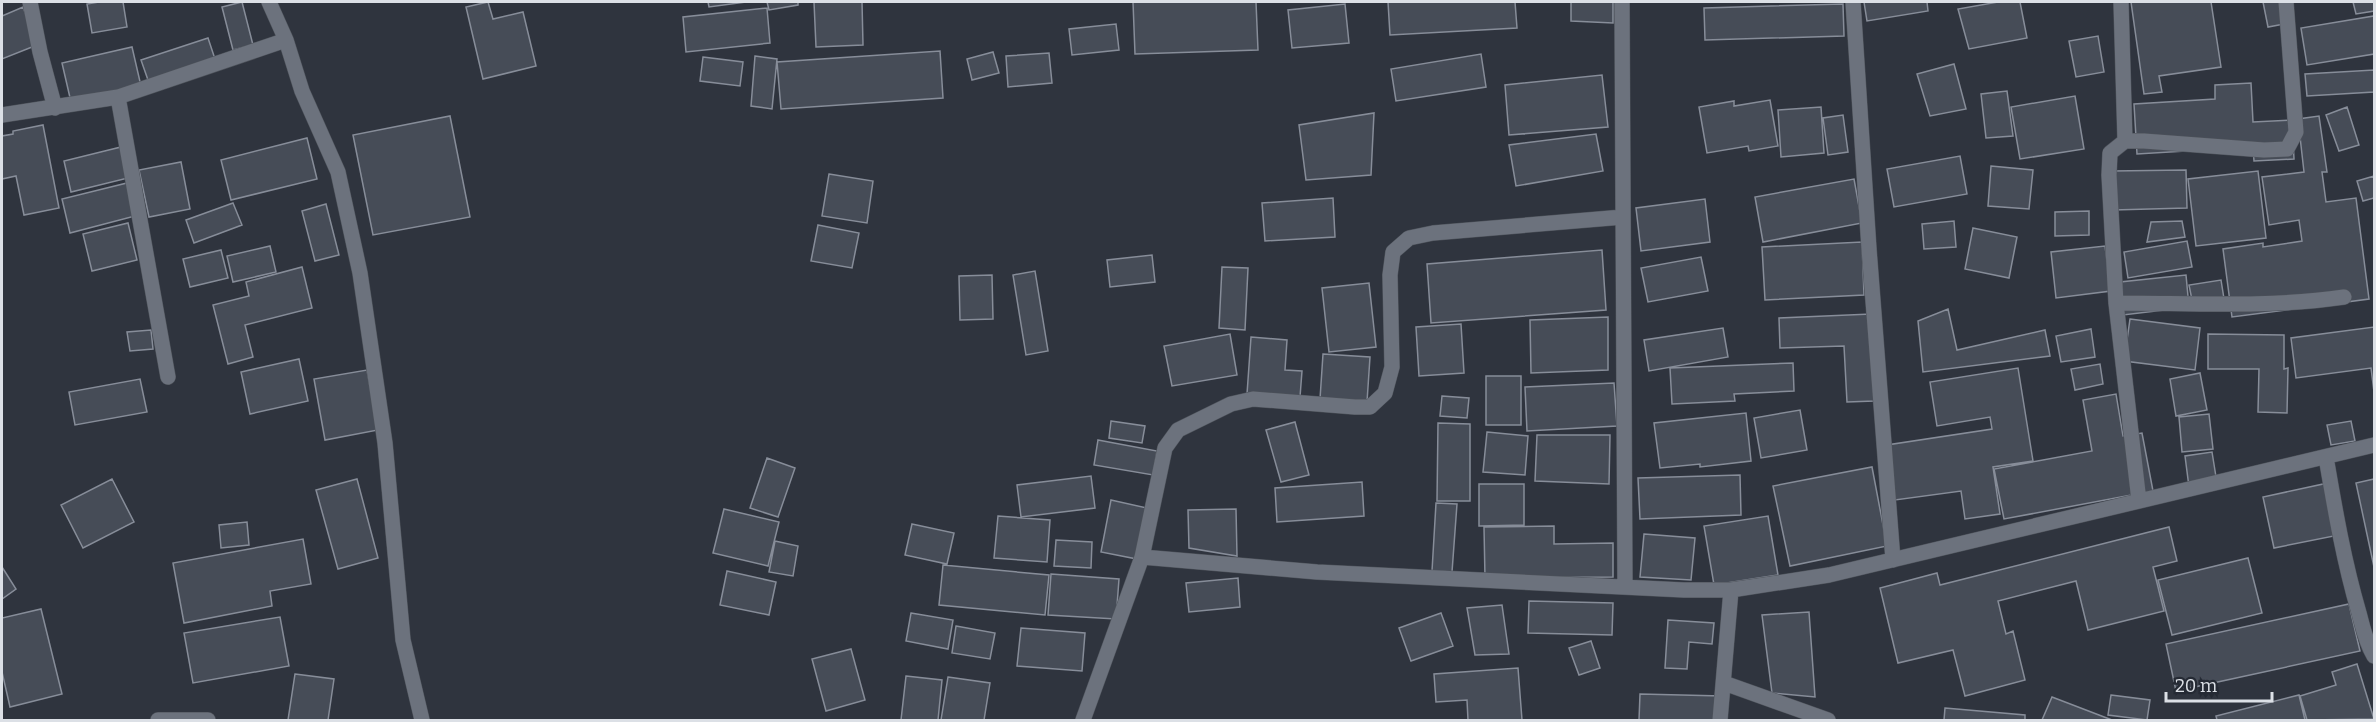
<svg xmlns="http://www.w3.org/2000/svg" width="2376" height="722" viewBox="0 0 2376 722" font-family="Bitter,serif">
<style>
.building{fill:#464c57;stroke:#878d99;stroke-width:1.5}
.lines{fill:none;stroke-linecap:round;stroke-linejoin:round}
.minor-casing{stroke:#4e535b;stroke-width:16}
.minor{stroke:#6c727d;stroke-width:15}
</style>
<rect width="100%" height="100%" fill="#2f343e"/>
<!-- building -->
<path class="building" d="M99 2H123L127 27 92 33 87 4Z
M242 2 253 45 233 50 222 7Z
M488 2 493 19 523 12 536 66 483 79 466 7Z
M708 2H746L709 7Z
M767 2H798V5L769 10Z
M814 2H862L863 45 816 47Z
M1133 2H1256L1258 50 1135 54Z
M1388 2H1515L1517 28 1390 35Z
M1571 2H1613V23L1571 21Z
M1864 2H1927L1928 11 1867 21Z
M1998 2H2020L2027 38 1969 49 1958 9Z
M2131 2H2211L2221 67 2159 76 2162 92 2144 94Z
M2263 2H2290L2294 22 2268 27Z
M2353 2H2374V11L2356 14Z
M1345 4 1349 43 1292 48 1288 10Z
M1843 4 1844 36 1705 40 1704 8Z
M23 7 37 45 2 59V16Z
M767 8 770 43 686 52 683 17Z
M2374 16V54L2307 65 2301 28Z
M1116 24 1119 50 1072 55 1069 29Z
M2098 36 2104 72 2076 77 2069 41Z
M208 38 215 59 148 80 141 60Z
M132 47 141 86 71 102 62 63Z
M940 51 943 98 781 109 777 62Z
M993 52 999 73 972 80 967 59Z
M1049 53 1052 83 1008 87 1006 56Z
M1481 54 1486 87 1396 101 1391 69Z
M755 56 777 59 772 109 751 106Z
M703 57 743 62 740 86 700 81Z
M1954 64 1966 109 1930 116 1917 74Z
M2374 70V92L2307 96 2305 74Z
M1602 75 1608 127 1509 135 1505 85Z
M2251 83 2253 122 2292 120 2294 159 2254 161 2253 147 2137 154 2134 104 2215 99V85Z
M2007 91 2013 136 1986 138 1981 94Z
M2075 96 2084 149 2020 159 2011 107Z
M1770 100 1778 146 1749 151 1748 146 1707 153 1699 107 1734 101V106Z
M1821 107 1824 153 1781 157 1778 110Z
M2347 107 2359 145 2339 151 2326 115Z
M1374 113 1371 175 1306 180 1299 125Z
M1843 115 1848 152 1828 155 1823 118Z
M450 116 470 217 373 235 353 135Z
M2319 116 2327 172H2322L2326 202 2356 198 2369 299 2232 317 2223 249 2263 243V247L2302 241 2299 220 2269 225 2262 177 2304 172 2298 119Z
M43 125 59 208 24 215 16 176 2 179V136L13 134V131Z
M1596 134 1603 171 1516 186 1509 145Z
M307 138 317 179 231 200 221 160Z
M121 147 128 178 71 192 64 161Z
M1960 156 1967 194 1894 207 1887 169Z
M181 162 190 209 149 217 139 170Z
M1991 166 2033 170 2029 209 1988 206Z
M2186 170 2187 208 2113 210 2112 171Z
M2258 171 2266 238 2196 246 2188 179Z
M829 174 873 181 867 223 822 216Z
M2374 176V198L2363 201 2357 181Z
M1854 179 1862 223 1763 242 1755 197Z
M127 183 135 216 70 233 62 199Z
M1333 198 1335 237 1265 241 1262 203Z
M1705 199 1710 242 1641 251 1636 208Z
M233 203 242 225 194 243 186 220Z
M326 204 339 255 315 261 302 211Z
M2089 211V235L2055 236V212Z
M1954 221 1956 247 1924 249 1922 224Z
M2182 221 2185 237 2147 242 2151 222Z
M128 223 137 260 92 271 83 234Z
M818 225 859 233 852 268 811 261Z
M1973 228 2017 237 2009 278 1965 269Z
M2187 241 2192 267 2128 278 2124 252Z
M1862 242 1864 295 1765 300 1762 247Z
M270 246 276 272 233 282 227 256Z
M2105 246 2111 291 2056 298 2051 252Z
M221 250 228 278 190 287 183 259Z
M1602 250 1606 310 1431 323 1427 264Z
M1152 255 1155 282 1110 287 1107 260Z
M1701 257 1708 291 1648 302 1641 268Z
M302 267 312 308 245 325 253 357 228 364 213 305 249 296 246 282Z
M1222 267 1248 268 1245 330 1219 328Z
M1035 271 1048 351 1026 355 1013 275Z
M992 275 993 319 960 320 959 276Z
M2186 275 2189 307 2123 315 2120 282Z
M2221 280 2225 305 2194 310 2189 285Z
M1369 283 1376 347 1329 352 1322 288Z
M1948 309 1957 350 2045 330 2050 356 1923 372 1918 321Z
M1871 314 1874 401 1847 402 1844 346 1780 348 1779 318Z
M1608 317V370L1531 373 1530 320Z
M2130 319 2200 328 2195 370 2124 361Z
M1461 324 1464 373 1419 376 1416 327Z
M2374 327V392L2371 368 2296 378 2291 338Z
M1723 328 1728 357 1649 371 1644 340Z
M2091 329 2095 357 2061 362 2056 336Z
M151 330 153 349 130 351 127 332Z
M1230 334 1237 375 1172 386 1164 346Z
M2208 334 2284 335V369L2288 368 2287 413 2258 412 2259 369H2208Z
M1251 337 1287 340 1285 370 1302 371 1300 397 1247 394Z
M1323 354 1370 357 1367 402 1320 399Z
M299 359 308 401 250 414 241 372Z
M1793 363 1794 391 1734 394 1735 401 1672 404 1670 368Z
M2100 364 2103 384 2075 390 2071 369Z
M2018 368 2033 461 1993 467 2000 514 1965 519 1961 491 1895 500 1887 445 1992 429 1990 417 1937 426 1930 382Z
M367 370 378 430 325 440 314 379Z
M2200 373 2207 410 2176 416 2170 379Z
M1486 376H1521V425H1486Z
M140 379 147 412 75 425 69 392Z
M1614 383 1617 426 1527 431 1525 387Z
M2116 394 2123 436 2142 433 2153 491 2004 519 1994 469 2092 451 2083 400Z
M1442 396 1469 398 1467 418 1440 416Z
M1800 410 1807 450 1761 458 1754 418Z
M1746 413 1751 461 1700 467V464L1660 468 1654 423Z
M2209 414 2213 449 2182 452 2179 417Z
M1111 421 1145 426 1142 443 1109 438Z
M2351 421 2355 441 2331 445 2327 425Z
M1295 422 1309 475 1281 482 1266 430Z
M1438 423 1470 424V501H1437Z
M1487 432 1528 436 1525 475 1483 472Z
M1537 435H1610L1609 484 1535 481Z
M1098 440 1157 451 1153 475 1094 465Z
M2212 452 2217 483 2189 487 2185 456Z
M767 458 795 468 778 517 750 508Z
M1872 467 1887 546 1790 566 1773 486Z
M1740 475 1741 515 1640 519 1638 478Z
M1091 476 1095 508 1021 517 1017 485Z
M112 479 134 522 83 548 61 505Z
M357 479 378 558 338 569 316 490Z
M2374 479V567L2356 483Z
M1362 482 1364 516 1277 522 1275 488Z
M2328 483 2339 535 2274 548 2263 497Z
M1479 484H1524V525L1479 526Z
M1111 500 1147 508 1137 559 1101 552Z
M1436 503 1457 504 1452 572 1432 571Z
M724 509 779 522 768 566 713 553Z
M1236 509 1237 556 1189 548 1188 510Z
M998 516 1050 520 1047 562 994 558Z
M1768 516 1778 575 1714 585 1704 526Z
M247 522 249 545 221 548 219 525Z
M912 524 954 533 947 564 905 555Z
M1554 526V544L1613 543V577L1485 578 1484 527Z
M2169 527 2177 561 2153 567 2164 611 2088 630 2076 581 1998 601 2006 634 2013 631 2025 680 1965 696 1953 650 1898 663 1880 588 1937 573 1940 585Z
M1644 534 1695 538 1691 580 1640 577Z
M303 539 311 584 270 591 272 606 184 623 173 563Z
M1056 540 1092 542 1091 568 1054 566Z
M775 541 798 546 793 576 769 572Z
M2248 558 2262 613 2172 635 2158 580Z
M943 565 1049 575 1045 615 939 605Z
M2 567 16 589 2 599Z
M727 571 776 582 769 615 720 605Z
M1051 574 1119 579 1116 619 1048 615Z
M1238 578 1240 607 1189 612 1186 583Z
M1529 601 1613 603 1612 635 1528 633Z
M2349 604 2360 651 2176 691 2166 644Z
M1502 605 1509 654 1475 655 1467 608Z
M41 609 62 694 10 707 2 672V618Z
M1809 612 1815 697 1772 693 1762 615Z
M911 613 953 620 948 649 906 641Z
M1441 613 1453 646 1411 661 1399 628Z
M280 617 289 666 193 683 184 633Z
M1668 620 1714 623 1712 644 1689 642 1687 669 1665 668Z
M956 626 995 633 990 659 952 653Z
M1021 628 1085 633 1082 671 1017 666Z
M1591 641 1600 668 1579 675 1569 648Z
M851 649 865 700 826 711 812 659Z
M2357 664 2374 719 2307 720 2300 696 2336 685 2332 672Z
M1518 668 1522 720H1468L1467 700 1436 702 1434 674Z
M295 674 334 679 328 720H288Z
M906 676 942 680 938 720H901Z
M948 677 990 683 984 720H941Z
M1640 694 1722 696V720H1639Z
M2111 695 2150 700 2147 720 2108 715Z
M2299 695 2305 720H2217L2216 716Z
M2052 697 2112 720H2042Z
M1945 708 2025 715V720H1944Z"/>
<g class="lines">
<defs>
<path id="minor" d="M30 2 40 52 55 108
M269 2 286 40 302 91 338 172 360 273 385 443 403 640 422 720
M1622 2 1625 586
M1853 2 1869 249 1893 560
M2121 2 2125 141
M118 97 168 377
M2 115 118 97 286 40
M2116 303C2191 303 2269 308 2344 297
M2326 457C2335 510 2344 562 2359 613 2363 628 2366 643 2374 656
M2139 501 2116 303 2109 175 2110 153 2125 141H2144L2264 150 2287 149 2296 132 2286 2
M1142 557 1317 572 1684 590H1731L1829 575 2374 445
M1724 683 1828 720
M158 720H208
M1083 720 1142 557 1165 448 1178 430 1231 404 1253 399 1355 407H1370L1385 393 1392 367 1390 275 1393 252 1409 238 1433 233 1623 217
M1720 720 1731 590"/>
</defs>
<!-- minor casing -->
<use href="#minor" class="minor-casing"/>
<!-- minor -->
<use href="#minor" class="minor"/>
</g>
<!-- border -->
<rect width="2376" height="722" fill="none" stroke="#dce0e6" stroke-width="6"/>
<!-- scale -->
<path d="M2166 692v9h106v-9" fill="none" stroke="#dce0e6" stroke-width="3"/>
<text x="2175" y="692" font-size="18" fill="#dce0e6" stroke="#252a34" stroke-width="4.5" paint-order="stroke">20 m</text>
</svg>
